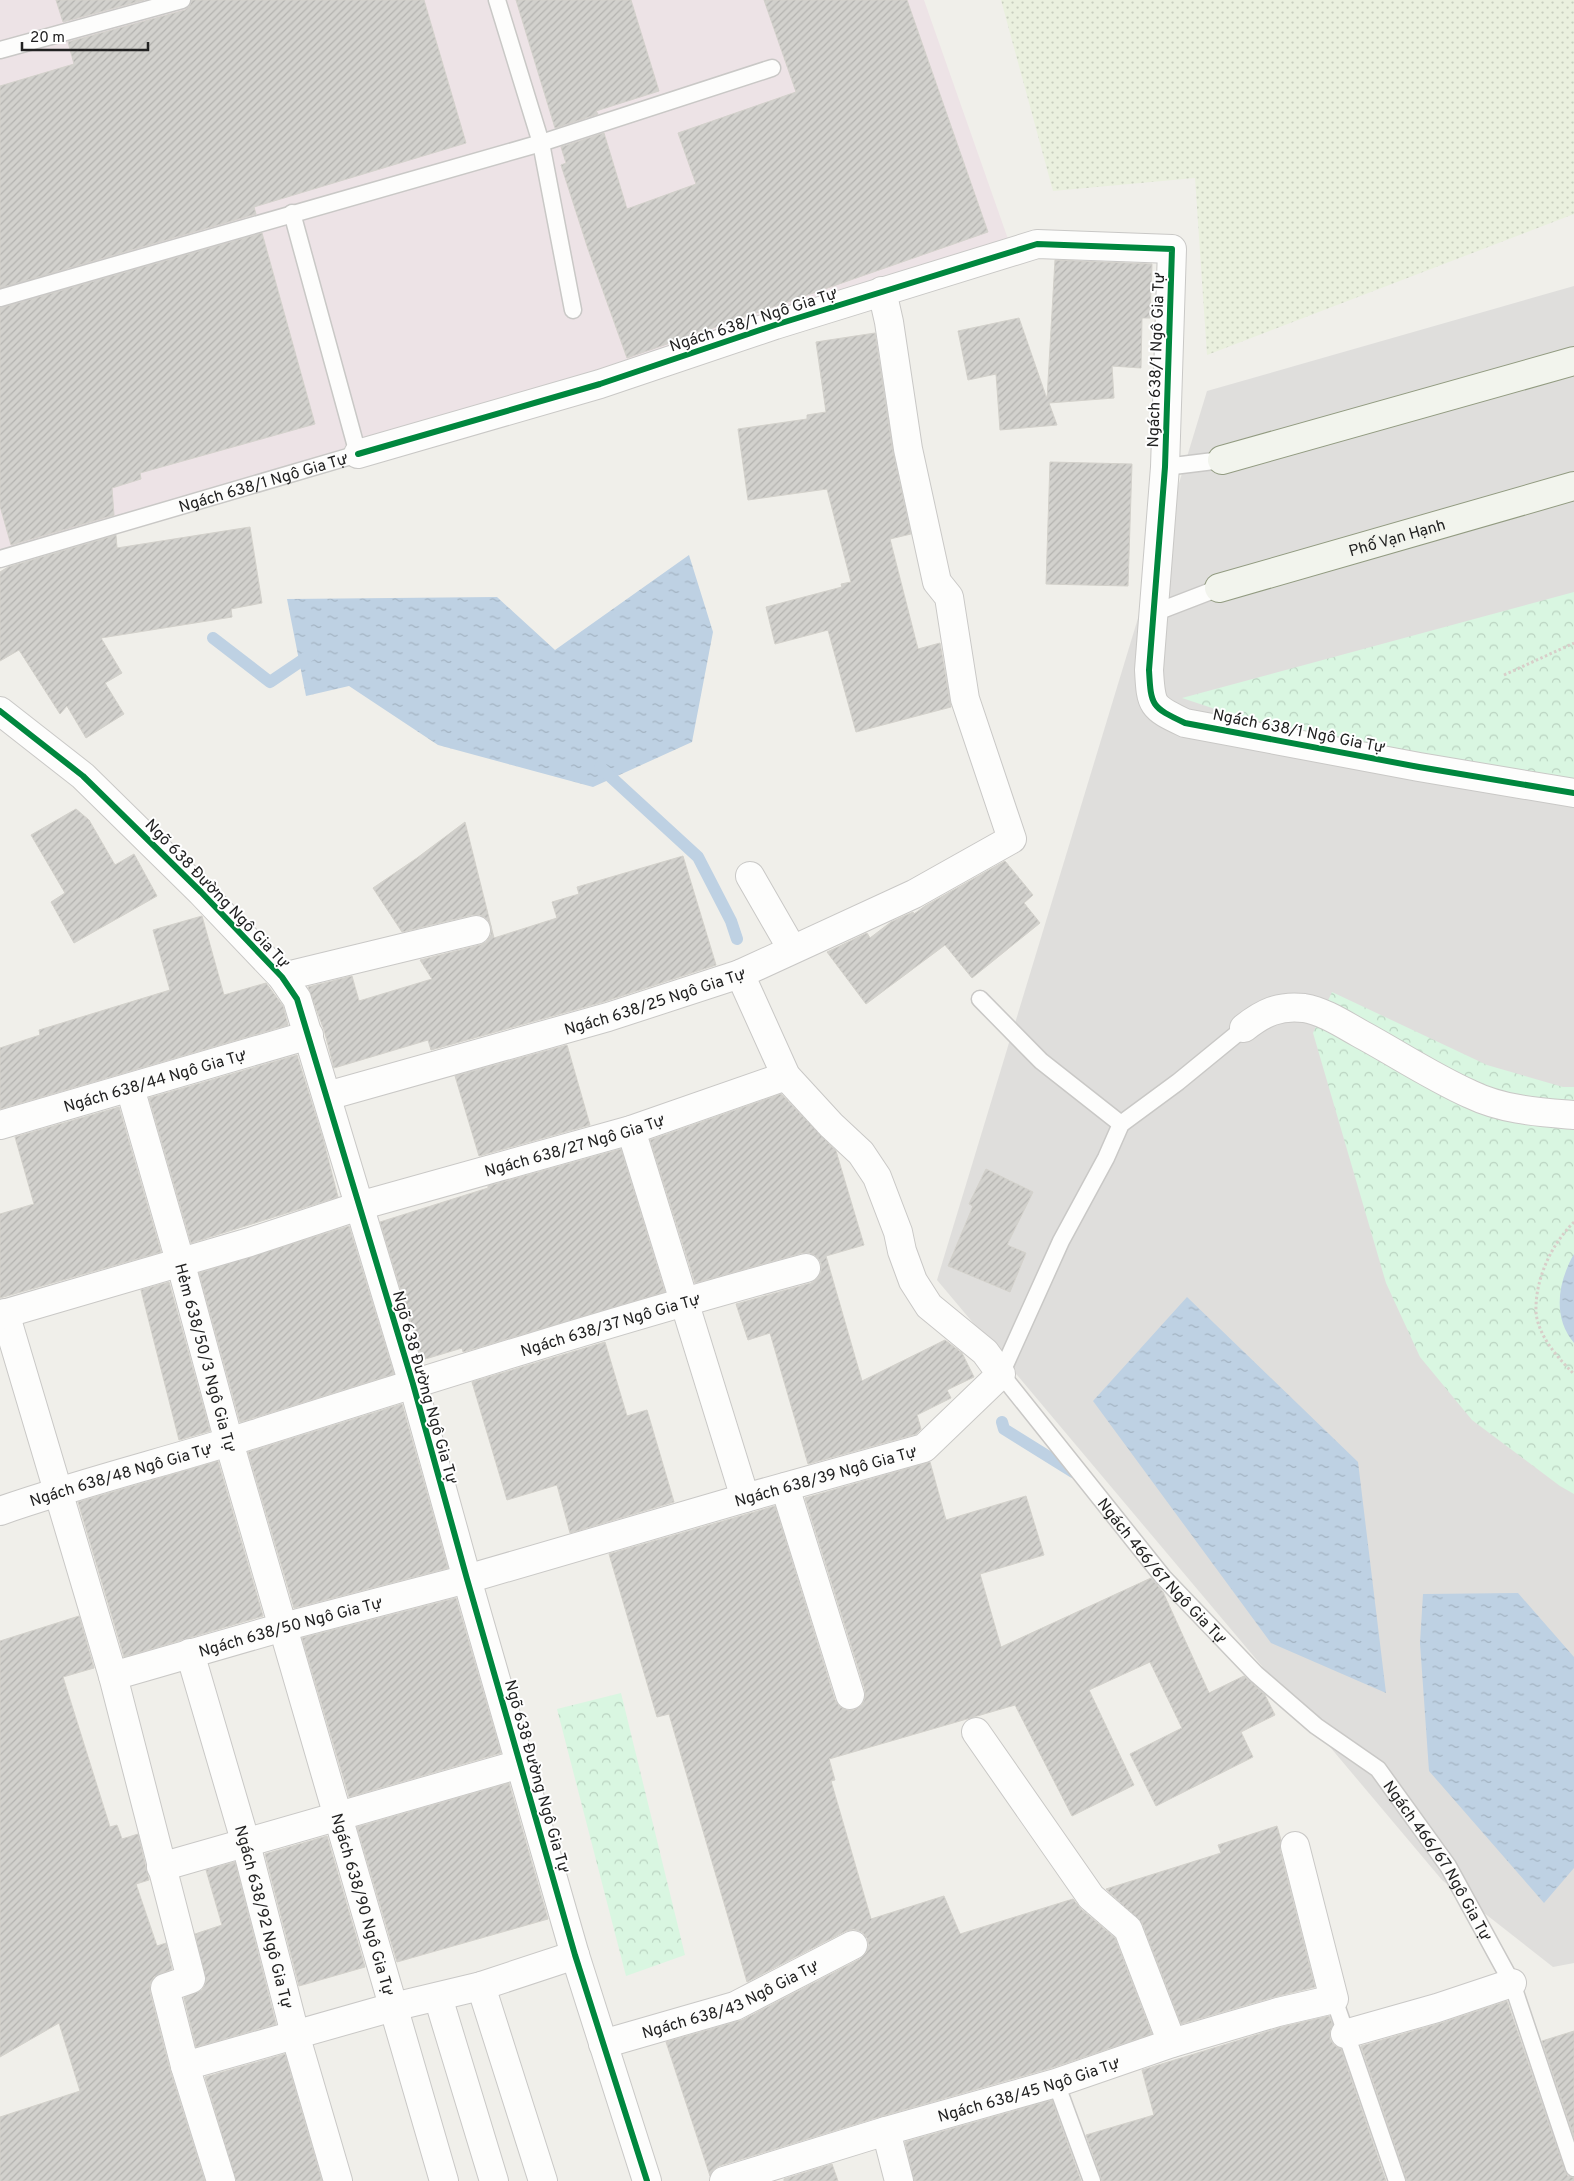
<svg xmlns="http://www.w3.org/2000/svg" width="1574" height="2181" viewBox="0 0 1574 2181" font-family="Overpass,sans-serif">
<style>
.residential{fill:#dfdedc}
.industrial{fill:#ede3e6}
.farmland{fill:url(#farmland-dots)}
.park{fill:url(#park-crowns)}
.water{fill:url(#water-ripples)}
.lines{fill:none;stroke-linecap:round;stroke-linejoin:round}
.stream{stroke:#bed1e3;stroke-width:12}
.building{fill:url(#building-hatch);stroke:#d3d1cb}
.lane-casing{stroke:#c9c8c6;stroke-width:19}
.street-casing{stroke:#c9c8c6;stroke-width:30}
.secondary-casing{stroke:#929b81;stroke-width:30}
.path{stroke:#d8cec9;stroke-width:3;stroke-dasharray:2.5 2.5;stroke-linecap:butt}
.lane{stroke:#fdfdfc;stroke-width:16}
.street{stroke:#fdfdfc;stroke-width:28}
.secondary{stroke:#f2f4ed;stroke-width:28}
.cycleway-casing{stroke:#fff;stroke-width:9}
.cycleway{stroke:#00873e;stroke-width:6}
.labels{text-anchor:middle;stroke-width:4;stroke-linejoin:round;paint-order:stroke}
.street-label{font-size:16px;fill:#222;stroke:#fff}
</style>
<defs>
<pattern id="farmland-dots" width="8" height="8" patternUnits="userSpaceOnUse" patternTransform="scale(1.25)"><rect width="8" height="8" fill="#eaf0de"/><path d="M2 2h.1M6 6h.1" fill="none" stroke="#c8cebe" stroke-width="1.8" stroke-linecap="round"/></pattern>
<pattern id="park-crowns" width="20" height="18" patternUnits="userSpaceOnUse" patternTransform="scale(1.25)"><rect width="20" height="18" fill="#d9f6e1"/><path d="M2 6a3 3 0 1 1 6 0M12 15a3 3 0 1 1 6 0" fill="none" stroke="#bad3c1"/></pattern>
<pattern id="water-ripples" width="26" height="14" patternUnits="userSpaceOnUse" patternTransform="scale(1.25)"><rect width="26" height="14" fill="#bed1e3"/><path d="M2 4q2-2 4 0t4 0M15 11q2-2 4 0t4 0" fill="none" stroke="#a3b3c2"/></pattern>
<pattern id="building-hatch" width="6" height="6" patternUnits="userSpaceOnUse" patternTransform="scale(1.25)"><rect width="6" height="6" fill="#d2d1cd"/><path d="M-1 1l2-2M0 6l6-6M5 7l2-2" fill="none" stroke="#b4b3b0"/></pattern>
</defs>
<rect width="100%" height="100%" fill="#f0efea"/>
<!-- residential -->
<path class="residential" d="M1574 286V1963L1553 1967 1442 1880 937 1280 1207 391Z"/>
<!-- industrial -->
<path class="industrial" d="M0 0H924L1008 239 513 401 0 552Z"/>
<!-- farmland -->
<path class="farmland" d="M1001 0H1574V214L1207 355 1195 178 1053 191Z"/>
<!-- park -->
<path class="park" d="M1574 592V779L1315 735 1233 715 1182 698Z
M1332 992 1487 1065 1563 1087H1574V1494L1560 1486 1472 1420 1420 1357 1386 1283 1313 1033Z
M621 1693 685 1955 626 1976 557 1709Z"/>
<!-- water -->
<path class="water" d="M689 555 713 632 692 742 593 787 438 745 349 686 306 696 287 599 497 597 555 650Z
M1574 1254V1343C1552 1317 1558 1282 1574 1254Z
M1187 1297 1358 1462 1386 1693 1271 1643 1093 1401Z
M1518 1593 1574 1657V1868L1544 1903 1429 1771 1420 1643 1423 1594Z"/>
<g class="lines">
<!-- stream -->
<path class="stream" d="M213 638 270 682 313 653
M600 767 698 857 731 921 737 939
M1002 1422 1004 1429 1073 1472"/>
</g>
<!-- building -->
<path class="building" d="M56 0H144L63 22Z
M192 0H424L466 143 254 207 256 214 0 288V86L74 64 68 42 185 10 189 7Z
M516 0H631L659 91 596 111 598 114 555 128Z
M764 0H907L988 232 627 358 588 249 561 165 566 163 561 147 604 133 627 209 696 184 678 133 796 92Z
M262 233 315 424 140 473 141 479 112 488 114 515 11 545 0 506V308Z
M1055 260 1152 264 1150 318H1142L1141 368 1112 366 1114 398 1049 403 1057 425 1000 430 996 374 968 380 958 331 1019 318 1047 399Z
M875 333 893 451 911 534 890 539 918 649 940 643 951 707 856 732 828 630 775 644 766 607 842 587 841 584 851 582 827 489 748 500 738 429 807 419V415L826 412 816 342Z
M1050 462 1132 464 1128 586 1046 584Z
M250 527 262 603 231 609 232 617 101 638 122 673 105 683 124 714 86 738 67 706 60 714 19 650 0 661V572L8 567 116 535 117 548Z
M76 809 89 820 115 865 134 854 157 896 74 943 51 902 65 893 31 835Z
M465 822 494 938 557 918 552 902 579 894 577 887 683 856 716 965 603 1002 431 1050 428 1040 334 1068 324 1030 308 987 352 976 359 1001 432 979 420 960 480 945 486 942 491 935V926L487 919 480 915H472L402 932 373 888 417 858Z
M1005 861 1033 895 1024 903 1040 923 972 978 945 945 866 1004 827 952 867 933 870 938 891 922 913 912 914 914 925 906Z
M202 916 224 995 266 983 283 1006 288 1025 0 1109V1048L40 1035 39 1030 170 990 153 930Z
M567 1045 590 1125 479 1156 455 1076Z
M297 1055 323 1139 338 1197 191 1243 149 1098Z
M781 1094 836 1151 864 1245 826 1256 862 1381 945 1340 962 1353 974 1377 947 1390 951 1398 917 1415 921 1429 916 1434 808 1464 770 1333 748 1340 736 1304 811 1283 817 1279 821 1272V1263L817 1257 810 1253H802L695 1283 650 1140Z
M119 1107 161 1252 0 1298V1214L34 1204 15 1137Z
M621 1149 665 1292 463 1352 462 1348 422 1360 380 1222 488 1188V1186Z
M986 1169 1033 1192 1007 1245 1026 1253 1010 1292 948 1266 973 1206 969 1204Z
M349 1226 394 1374 240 1422 199 1273Z
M169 1282 210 1431 179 1440 141 1290Z
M605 1342 627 1416 647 1410 674 1502 570 1533 557 1485 507 1500 472 1382Z
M402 1404 448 1568 294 1608 248 1452Z
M218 1461 263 1616 124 1657 78 1502Z
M930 1462 946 1520 1026 1496 1044 1555 980 1574 1001 1647 1151 1578 1163 1592 1209 1693 1244 1676 1265 1695 1275 1715 1241 1732 1253 1757 1156 1806 1130 1754 1182 1728 1150 1662 1089 1690 1134 1785 1072 1816 1015 1705 829 1759 835 1780 831 1781 871 1919 944 1896 960 1934 1073 1899 1081 1909 1115 1938 1152 2034 1051 2068 882 2116 719 2166 713 2170 710 2176 666 2042 742 2020 860 1959 866 1953 869 1945 867 1938 862 1932 854 1929 846 1931 747 1982 669 1714 657 1717 609 1554 775 1506 835 1700 840 1707 847 1710H854L862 1705 865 1698V1690L805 1498Z
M456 1598 501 1753 349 1797 302 1638Z
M79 1616 94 1668 63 1677 110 1827 117 1825 122 1839 138 1834 149 1880 136 1884 157 1946 166 1943 172 1969 154 1977 150 1984V1992L170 2070 205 2181H0V2117L80 2091 59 2023 0 2057V1641Z
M509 1783 548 1919 397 1962 357 1827Z
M1277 1826 1281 1840 1280 1850 1315 1987 1274 1997 1181 2024 1142 1923 1106 1889 1221 1853 1218 1845Z
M327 1836 365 1967 299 1986 265 1854Z
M235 1862 276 2024 196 2047 184 1998 202 1990 206 1982 195 1934 222 1925 206 1870Z
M1507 2001 1565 2171 1568 2176 1574 2178V2181H1407L1361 2046 1441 2023Z
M1329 2016 1333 2025 1330 2031V2039L1334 2045 1341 2049 1386 2181H1102L1086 2135 1154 2115 1142 2070 1282 2027Z
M1574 2031V2137L1542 2041Z
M285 2054 322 2181H236L205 2077Z
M1052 2100 1081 2181H914L905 2142Z
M832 2164 838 2181H784V2179Z"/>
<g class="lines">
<defs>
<g id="lane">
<path d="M497 0 541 143 573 310"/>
<path d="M0 50 182 0"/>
<path d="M0 298 541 143 772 68"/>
<path d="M1165 467 1222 460"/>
<path id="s1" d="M0 559 358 454 292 213"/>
<path d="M1154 613 1219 588"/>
<path d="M980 999 1041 1061 1121 1124"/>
<path id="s2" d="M1244 1028 1178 1082 1121 1124 1106 1158 1061 1241 1001 1374 1163 1577 1256 1674 1316 1726 1378 1769 1448 1866 1512 1983 1574 2168"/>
<path d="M1334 1999 1397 2181"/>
<path d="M1056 2083 1092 2181"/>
</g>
<g id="street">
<path d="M358 454 600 384 775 325 1037 244 1172 249 1165 467 1149 670C1151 706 1151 707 1185 723L1419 767 1574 793"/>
<path d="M0 711 83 776 201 892 282 977 297 999 413 1384 467 1579 575 1955 647 2181"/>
<path d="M750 876 792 949"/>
<path d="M282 977 476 930"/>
<path d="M1244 1028C1263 1013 1279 1005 1304 1008 1323 1011 1343 1024 1359 1033 1396 1053 1432 1077 1470 1094 1503 1110 1538 1112 1574 1115"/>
<path id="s3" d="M130 1088 180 1261 229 1442 444 2181"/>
<path id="s4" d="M327 1096 608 1017 740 974 914 894 1012 839 965 699 949 597 937 582 908 449 889 322 882 291"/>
<path id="s5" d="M0 1125 309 1035"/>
<path d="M631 1130 745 1498"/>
<path d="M5 1313 113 1676 191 1979 165 1988 185 2066 221 2181"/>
<path id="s6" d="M0 1315 250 1242 359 1206 631 1130 786 1076"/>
<path d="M785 1487 850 1695"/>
<path id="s7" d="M0 1511C77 1484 157 1464 235 1440 425 1380 614 1320 806 1268"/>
<path id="s8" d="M190 1653 246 1844 295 2034 338 2181"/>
<path id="s9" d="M113 1676 283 1627 467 1579 745 1498 924 1448 1001 1374 985 1352 929 1306 913 1281 902 1251 898 1232 877 1177 861 1153 831 1125 786 1076 740 974"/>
<path d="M976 1732 1091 1897 1128 1929 1172 2043"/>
<path d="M161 1867 520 1764"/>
<path d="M481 1986 543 2181"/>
<path d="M438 1997 494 2181"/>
<path d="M1345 2034 1437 2008 1512 1983"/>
<path id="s10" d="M603 2044 735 2006 853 1945"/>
<path d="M185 2066 393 2007 481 1986 575 1955"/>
<path d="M886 2131 899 2181"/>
<path id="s11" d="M724 2181 886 2131 1056 2083 1172 2043 1278 2012 1334 1999 1295 1846"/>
</g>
<g id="secondary">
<path d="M1222 460 1574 361"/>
<path id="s12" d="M1219 588 1574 486"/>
</g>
</defs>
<!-- lane casing -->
<use href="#lane" class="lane-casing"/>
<!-- street casing -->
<use href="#street" class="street-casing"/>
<!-- secondary casing -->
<use href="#secondary" class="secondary-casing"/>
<!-- path -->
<path class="path" d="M1504 675 1574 643
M1574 1222C1551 1245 1535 1279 1536 1312 1538 1336 1558 1358 1574 1374"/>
<!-- lane -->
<use href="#lane" class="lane"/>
<!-- street -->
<use href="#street" class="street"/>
<!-- secondary -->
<use href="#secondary" class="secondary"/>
<defs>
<path id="cycleway" d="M358 454 600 384 775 325 1037 244 1172 249 1165 467 1149 670C1151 706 1151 707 1185 723L1419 767 1574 793
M0 711 83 776 201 892 282 977 297 999 413 1384 467 1579 575 1955 647 2181"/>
</defs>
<!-- cycleway casing -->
<use href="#cycleway" class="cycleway-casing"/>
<!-- cycleway -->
<use href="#cycleway" class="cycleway"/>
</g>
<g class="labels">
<!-- street labels -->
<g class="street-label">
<text transform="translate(753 319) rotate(-18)" y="6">Ngách 638/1 Ngô Gia Tự</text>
<text transform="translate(1155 360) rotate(-88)" y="6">Ngách 638/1 Ngô Gia Tự</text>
<text dy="6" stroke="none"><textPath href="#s1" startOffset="274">Ngách 638/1 Ngô Gia Tự</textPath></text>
<text dy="6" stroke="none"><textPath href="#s12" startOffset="185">Phố Vạn Hạnh</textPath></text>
<text transform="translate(1299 730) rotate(11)" y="6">Ngách 638/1 Ngô Gia Tự</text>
<text transform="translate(218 893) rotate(46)" y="6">Ngõ 638 Đường Ngô Gia Tự</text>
<text dy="6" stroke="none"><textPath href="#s4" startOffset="341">Ngách 638/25 Ngô Gia Tự</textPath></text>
<text dy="6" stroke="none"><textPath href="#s5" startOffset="161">Ngách 638/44 Ngô Gia Tự</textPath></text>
<text dy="6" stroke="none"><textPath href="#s6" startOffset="599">Ngách 638/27 Ngô Gia Tự</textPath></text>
<text dy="6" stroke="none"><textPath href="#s7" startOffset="638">Ngách 638/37 Ngô Gia Tự</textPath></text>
<text dy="6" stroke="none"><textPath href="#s3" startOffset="280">Hẻm 638/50/3 Ngô Gia Tự</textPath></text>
<text transform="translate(426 1387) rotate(74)" y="6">Ngõ 638 Đường Ngô Gia Tự</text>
<text dy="6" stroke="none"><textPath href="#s7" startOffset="126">Ngách 638/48 Ngô Gia Tự</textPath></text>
<text dy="6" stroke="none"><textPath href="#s9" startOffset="740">Ngách 638/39 Ngô Gia Tự</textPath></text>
<text dy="6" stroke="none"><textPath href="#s2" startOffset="688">Ngách 466/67 Ngô Gia Tự</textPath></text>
<text dy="6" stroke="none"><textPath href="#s9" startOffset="184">Ngách 638/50 Ngô Gia Tự</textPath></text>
<text transform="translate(538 1776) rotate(74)" y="6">Ngõ 638 Đường Ngô Gia Tự</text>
<text dy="6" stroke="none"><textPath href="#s2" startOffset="1092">Ngách 466/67 Ngô Gia Tự</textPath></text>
<text dy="6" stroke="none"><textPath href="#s3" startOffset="849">Ngách 638/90 Ngô Gia Tự</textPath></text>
<text dy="6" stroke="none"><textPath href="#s8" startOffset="274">Ngách 638/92 Ngô Gia Tự</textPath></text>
<text dy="6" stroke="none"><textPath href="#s10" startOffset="135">Ngách 638/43 Ngô Gia Tự</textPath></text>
<text dy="6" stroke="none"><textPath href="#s11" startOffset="318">Ngách 638/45 Ngô Gia Tự</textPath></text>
</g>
</g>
<!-- scale -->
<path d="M22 42v8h126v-8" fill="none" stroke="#222222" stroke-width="2.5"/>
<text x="30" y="42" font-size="15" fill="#222222" stroke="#ffffff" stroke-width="4" paint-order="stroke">20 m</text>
</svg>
